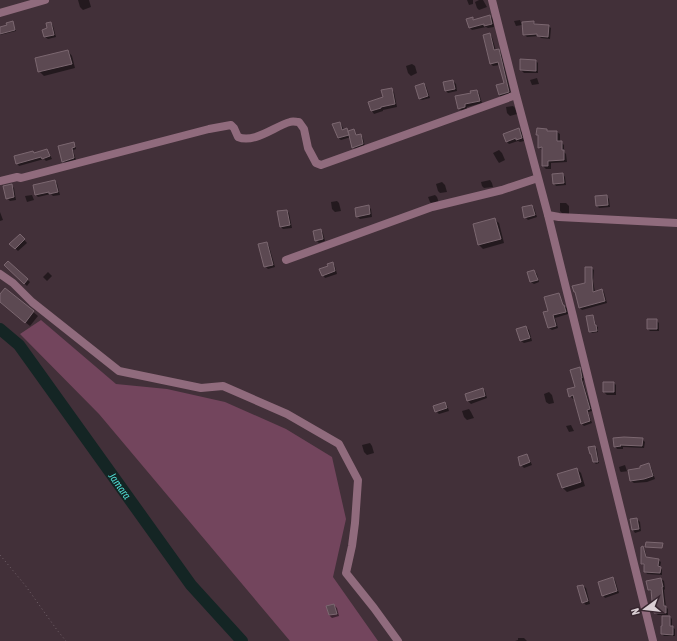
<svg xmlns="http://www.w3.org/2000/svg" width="677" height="641" viewBox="0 0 677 641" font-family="'Asap Condensed',sans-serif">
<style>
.green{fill:#73455d}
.shadow{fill:#0007}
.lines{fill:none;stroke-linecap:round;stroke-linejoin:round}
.river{stroke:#142524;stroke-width:12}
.building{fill:#5c4952;stroke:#7b6770}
.path{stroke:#72626a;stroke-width:1;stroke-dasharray:1 3;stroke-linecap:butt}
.minor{stroke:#906b7d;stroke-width:8}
.labels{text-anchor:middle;stroke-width:4;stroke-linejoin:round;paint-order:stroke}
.water-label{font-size:11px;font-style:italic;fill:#4fd9d0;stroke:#37262f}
</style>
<rect width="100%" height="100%" fill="#423039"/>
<!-- green -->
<path class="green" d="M41 320 116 384 167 389 225 402 286 429 332 457 346 519 333 577 378 641H290L99 414 20 334Z"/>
<!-- shadow -->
<path class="shadow" d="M78 0H89L91 7 83 10 80 7Z
M467 0H473V4L469 5Z
M479 0H483L487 7 479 10 477 8 475 2Z
M490 16 493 19 494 27 488 28 486 27 472 30 470 28 472 18 475 21Z
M520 20 522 25 516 26 514 21Z
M534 22 536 25 548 26 551 28 550 39 541 38 539 36 527 37 524 34Z
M13 23 16 31 0 35V28Z
M51 23 53 26 56 37 48 39 45 37Z
M489 34 492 37 496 51 498 50 501 53 511 94 502 98 499 95 497 86 505 84 500 65 493 66 491 64Z
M68 51 72 56 75 68 44 76 39 71Z
M536 61 538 63V73H524L521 70Z
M412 64 415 66 417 73 411 76 408 73 406 66Z
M537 78 539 84 532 85 530 80Z
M453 81 456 84 457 91 448 93 446 91Z
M424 84 426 86 430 98 422 100 420 99Z
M391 89 394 92 397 107 383 110V111L374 114 372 111 369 103 384 98Z
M476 91 479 93 482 103 467 107V110L462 111 459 108 472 93Z
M513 106 515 108 517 114 510 116 507 113 506 107Z
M340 123 342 126 344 130 346 129 348 132 354 130 356 133 357 136 360 135 363 138 365 147 356 150 353 147 351 137 341 140 338 138Z
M519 129 522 132 524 141 520 142 518 141 509 144 506 141Z
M546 130 548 132H557L560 134V142H561L564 145V152L566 154 567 162 551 163V169H546L543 166V150H542L539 147Z
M73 143 75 145 76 149 73 150 76 160 65 163 63 161Z
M47 150 49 153 52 159 46 161 44 159 19 166 17 163 33 152 35 154Z
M499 150 502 153 505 160 499 163 497 160 493 153Z
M563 174 565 177 566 185 556 186 554 183Z
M490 180 492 183 493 187 484 188 482 186 481 182Z
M54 181 57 183 60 195 53 196 51 194 38 197 35 194Z
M442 182 445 185 447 192 440 193 438 191 436 184Z
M11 185 14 188 16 200 10 201 7 198Z
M32 195 34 200 27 202 25 196Z
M435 195 437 197 439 203 432 204 430 202 428 197Z
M607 196 609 199 610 207 599 208 597 205Z
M337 201 339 203 341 211 335 212 332 209 331 202Z
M560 203H566L569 206V214H563L560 211Z
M368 206 371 209 372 217 360 219 357 216Z
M532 206 534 208 537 217 528 220 525 217Z
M287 211 289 213 292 228 283 229 281 227Z
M0 212 3 220 0 221Z
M494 219 499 223 504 243 483 249 479 245 474 225Z
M321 230 323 233 325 241 319 243 316 240Z
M20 235 27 243 18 251 11 244Z
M267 243 269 246 275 267 268 269 265 266Z
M8 262 30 282 27 286 5 265Z
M333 263 335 266 337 274 325 278 323 275Z
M591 268 594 270 593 281 595 292 602 290 604 292 607 303 582 310 580 308 577 293 586 284Z
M534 271 537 274 539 282 534 284 531 282Z
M48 272 52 276 47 281 43 277Z
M6 289 38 316 30 326 0 302V296Z
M559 294 560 296H559L565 310 561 297 564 306 567 308 568 314 555 318 558 328 552 330 549 328 545 313 549 312Z
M593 316 594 318 596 326 598 327V332L592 333 590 331Z
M656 320 659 323V331H650L648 329Z
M526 327 529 330 532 341 524 343 521 341 518 330Z
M580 368 582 371 584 380 583 381 592 411 588 412 592 423 584 426 581 423 575 398 573 399 570 396 576 387Z
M604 383H614L616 385V395H607L604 392Z
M483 389 485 391 487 398 471 404 468 401 466 394Z
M549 392 552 395 554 403 549 404 546 402 544 394Z
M445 403 447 405 449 411 439 414 436 411Z
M469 409 471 412 474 418 467 420 464 417 462 411Z
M571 425 574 431 569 432 566 426Z
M642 439 645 442 644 448 623 447V449H617L615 446Z
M370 443 372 446 374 453 367 455 364 452 362 445Z
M595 447 597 449 599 463 596 464 594 462 592 456 591 454Z
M527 455 529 458 532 465 524 468 521 465Z
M625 465 627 471 641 468 648 465 651 467 655 479 647 482 634 483 631 481 629 471 621 472 620 471 619 467Z
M577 469 581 473 585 486 567 492 562 487Z
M637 519 640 522 641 531 635 533 633 530 631 520Z
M642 548 645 550 647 558 658 560 661 562 660 567 662 570V575L647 574 645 571V566H644L642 564Z
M613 578 615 580 619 593 605 598 603 595Z
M661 579 664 581 665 589 664 590 666 607 668 609V615H658L655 613V603L653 601 652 593 649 590Z
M583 586 586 588 590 604 586 605 583 602Z
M334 605 337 608 339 616 332 618 329 615Z
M670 617 672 619V627L675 629V636H664L662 634Z
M518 638H524L527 641H515L518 640Z"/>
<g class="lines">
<!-- river -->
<path class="river" id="s1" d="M0 329 19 345 191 585 242 641"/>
</g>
<!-- building -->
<path class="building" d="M490 15 492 24 484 26V24L469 28 466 19 473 17V20Z
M13 21 15 30 0 34V27L7 25 6 23Z
M534 21V24L549 25 548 37 537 36V34L523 35 522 22Z
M51 22 54 35 44 37 42 30 47 28 46 23Z
M490 33 494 50 499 49 509 92 499 95 496 85 504 83 498 62 490 64 483 35Z
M68 50 72 64 38 72 35 58Z
M520 59 536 60V71L520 70Z
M453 80 455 89 445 91 443 82Z
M424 83 428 96 419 99 415 86Z
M392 88 395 104 381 107V108L371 111 368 102 383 97 381 90Z
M477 90 480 101 465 104V107L458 109 455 96 471 93 470 91Z
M340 122 342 130 347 128 349 135 338 138 332 124Z
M519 128 522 138 516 140V138L506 142 503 134Z
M537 128 547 129V131H557V141H562V150H564V160L548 161V166H542V147L538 148V135H536Z
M354 129 356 135 361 134 363 144 352 148 348 131Z
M74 142 75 147 72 148 74 158 62 162 58 146Z
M47 149 50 156 42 159 41 157 16 164 14 156 33 151 34 153Z
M563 173 564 183 553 184 552 174Z
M55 180 58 192 49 194V192L35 195 33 185Z
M12 184 14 197 6 199 3 186Z
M607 195 608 205 596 206 595 196Z
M369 205 370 214 356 217 355 208Z
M532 205 535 215 524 218 522 207Z
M287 210 290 225 280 227 277 211Z
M495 218 501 239 478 245 473 224Z
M321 229 323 239 315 241 313 231Z
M20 234 25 239 15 249 9 244Z
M267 242 273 265 264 267 258 244Z
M8 261 28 279 24 284 4 265Z
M333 262 335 271 322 276 319 269 328 266 327 264Z
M585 267H592V278L593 292 602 289 605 301 579 308 575 292H574L572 286 585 283Z
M534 270 538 280 530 282 527 272Z
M5 288 34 311 25 323 0 302V294Z
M559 293 563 305H564L566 312 553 315 556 326 548 328 543 312 548 311 544 297Z
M593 315 595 325H596L597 331 589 332 586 316Z
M647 319H657V329H647Z
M526 326 530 338 520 341 516 329Z
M580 367 582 378H581L590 409 587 410 590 421 581 424 573 395 569 397 567 389 575 387 570 370Z
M603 382H614V392H603Z
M483 388 485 396 467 401 465 394Z
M445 402 447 408 435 412 433 406Z
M624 437 643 438 642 446 620 445 621 446 614 447 613 438Z
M595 446 598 462H593L591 454H590L588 447Z
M527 454 530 462 520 466 518 457Z
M649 463 653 476 644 479 630 481 628 470 640 468V466Z
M577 468 581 482 562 488 557 474Z
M637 518 639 529 632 530 630 519Z
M646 542 663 543 662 548 645 547Z
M643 546 646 557 659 559 658 566 661 567 660 573 644 572V564H641V547Z
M613 577 617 591 602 596 598 582Z
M661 578 663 587H662L664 606H666V613H654V601H652L651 590H648L646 581Z
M583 585 588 601 582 603 577 586Z
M334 604 337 614 329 615 326 606Z
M662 616H670V626H673V635L661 634V626H662Z"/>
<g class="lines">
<!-- path -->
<path class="path" d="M0 555 25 585 57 630 66 641"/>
<!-- minor -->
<path class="minor" d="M492 0 516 95 548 215 653 641
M0 13 45 0
M0 181 17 177 21 178 209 129 231 125 234 128 238 137C254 144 275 126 290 122 293 121 296 122 299 122L304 129 308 148 316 163 321 165 516 95
M548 215 559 217 677 223
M286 260 432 207 502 190 538 178
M0 274 13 283 32 302 119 371 201 388 223 386 287 414 339 444 358 480 355 523 352 546 346 573 374 608 398 641"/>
</g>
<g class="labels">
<!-- water labels -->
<g class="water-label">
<text dy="4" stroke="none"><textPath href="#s1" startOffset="198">Jamara</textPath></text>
</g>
</g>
<!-- north arrow -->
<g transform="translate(645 609) rotate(255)" stroke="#37262f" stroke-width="3" paint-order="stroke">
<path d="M0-3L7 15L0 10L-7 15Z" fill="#dbd0d5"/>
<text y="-6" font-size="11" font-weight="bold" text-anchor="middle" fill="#dbd0d5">N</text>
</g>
</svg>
